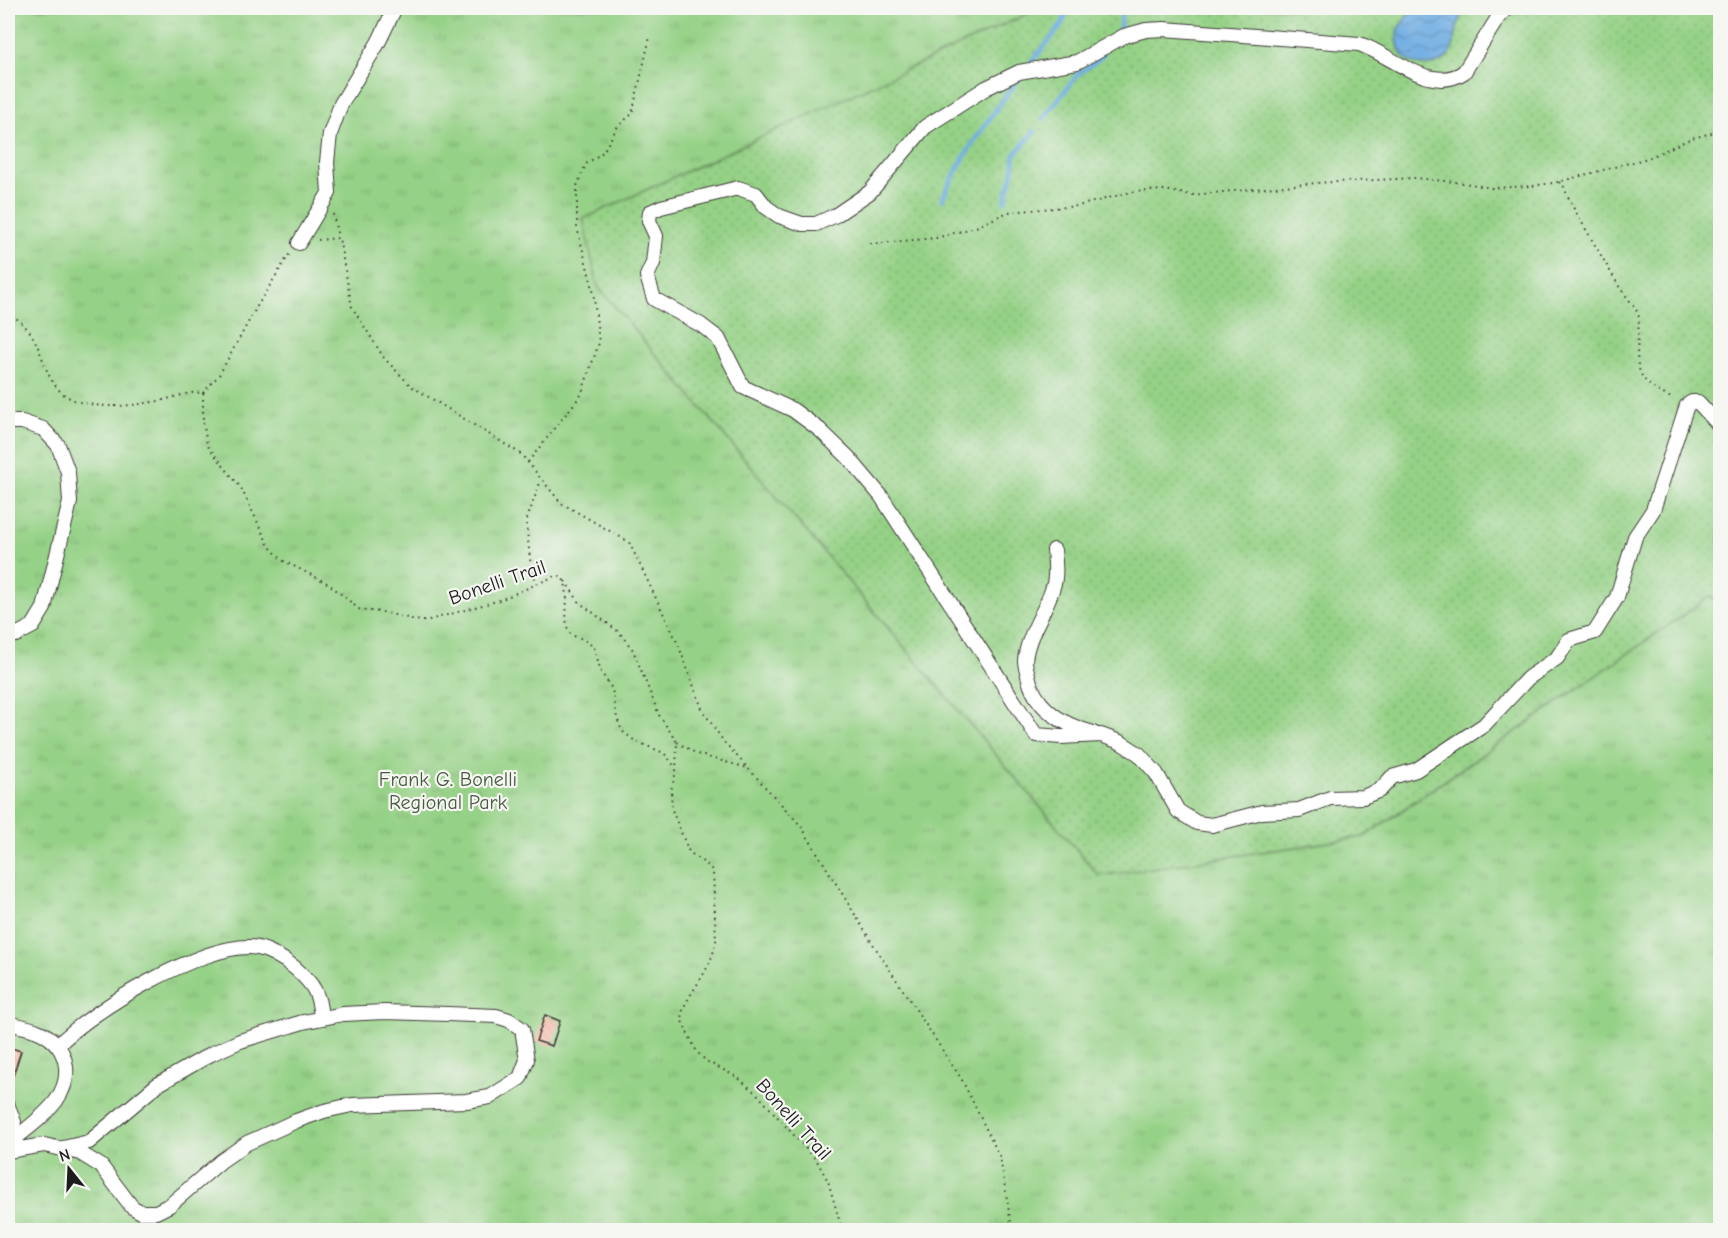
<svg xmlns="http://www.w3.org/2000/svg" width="1728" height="1238" viewBox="0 0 1728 1238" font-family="'Comic Neue',sans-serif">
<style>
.grass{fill:url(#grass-dots);stroke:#587651;stroke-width:1.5}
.park{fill:url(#park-tufts);stroke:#587651;stroke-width:1.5}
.water{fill:url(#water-waves);stroke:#466580;stroke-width:1.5}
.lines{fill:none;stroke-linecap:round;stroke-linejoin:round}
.stream{stroke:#71aee3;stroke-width:4.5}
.building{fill:url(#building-back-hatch)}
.minor-casing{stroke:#3b3934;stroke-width:16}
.path{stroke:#3b3934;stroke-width:2;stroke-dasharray:1.5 4.5;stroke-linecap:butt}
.minor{stroke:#fff;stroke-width:14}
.labels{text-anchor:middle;stroke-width:4.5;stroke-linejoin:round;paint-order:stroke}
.street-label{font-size:20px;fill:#1c1c1c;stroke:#f6f6f2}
.park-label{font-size:20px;fill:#465b41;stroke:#f6f6f2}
</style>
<defs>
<pattern id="grass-dots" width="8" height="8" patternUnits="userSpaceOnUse" patternTransform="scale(1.5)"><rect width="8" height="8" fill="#95d186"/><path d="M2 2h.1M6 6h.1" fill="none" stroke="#80b373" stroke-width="1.8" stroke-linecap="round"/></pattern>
<pattern id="park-tufts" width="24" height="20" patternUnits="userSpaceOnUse" patternTransform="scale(1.5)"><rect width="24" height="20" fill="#95d186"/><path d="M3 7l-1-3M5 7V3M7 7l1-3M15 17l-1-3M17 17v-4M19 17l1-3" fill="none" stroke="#80b373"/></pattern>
<pattern id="water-waves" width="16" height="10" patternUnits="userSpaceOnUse" patternTransform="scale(1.5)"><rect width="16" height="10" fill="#71aee3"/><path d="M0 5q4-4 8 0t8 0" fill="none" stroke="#5c8db7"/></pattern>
<pattern id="building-back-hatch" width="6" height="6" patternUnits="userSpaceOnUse" patternTransform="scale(1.5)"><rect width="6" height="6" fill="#f7af9d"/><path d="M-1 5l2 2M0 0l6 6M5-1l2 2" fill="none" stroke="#d39687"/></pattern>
</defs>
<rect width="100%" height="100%" fill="#f6f6f2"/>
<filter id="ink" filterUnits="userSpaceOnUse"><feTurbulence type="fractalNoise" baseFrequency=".0167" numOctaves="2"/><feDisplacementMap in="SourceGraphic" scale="12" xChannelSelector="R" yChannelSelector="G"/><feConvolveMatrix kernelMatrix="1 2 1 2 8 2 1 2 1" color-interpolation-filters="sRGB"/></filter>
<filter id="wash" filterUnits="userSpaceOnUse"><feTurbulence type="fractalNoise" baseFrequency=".008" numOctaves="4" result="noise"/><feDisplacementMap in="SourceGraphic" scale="24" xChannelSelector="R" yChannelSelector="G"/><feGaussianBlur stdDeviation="1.35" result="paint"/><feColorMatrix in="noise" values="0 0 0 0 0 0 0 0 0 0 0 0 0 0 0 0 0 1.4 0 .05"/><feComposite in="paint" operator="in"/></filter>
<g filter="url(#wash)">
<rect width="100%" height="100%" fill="#e8dfbb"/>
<!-- grass -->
<path class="grass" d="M1040 8H1720V605L1711 596 1363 837 1099 876 598 287 582 219Z"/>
<!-- park -->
<path class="park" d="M8 8H1040L583 219 598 287 1099 876 1364 837 1711 596 1720 605V1230H8Z"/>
<!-- water -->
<path class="water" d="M1419 8H1468C1447 25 1466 61 1429 65 1421 66 1412 63 1406 59 1398 53 1397 42 1397 32L1407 16Z"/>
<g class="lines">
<!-- stream -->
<path class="stream" d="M1118 34 1120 30 1122 8
M1028 66 1061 26 1069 8
M1043 119 1078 74 1099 59 1104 53
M942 200C962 154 992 115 1021 75
M1005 201 1013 172 1015 154 1035 131"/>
</g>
<g id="blocks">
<!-- building -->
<path class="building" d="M545 1015 560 1021 552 1046 536 1041Z
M8 1047 21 1051 10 1085H8Z"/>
</g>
</g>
<g filter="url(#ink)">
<use href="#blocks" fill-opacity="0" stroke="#3b3934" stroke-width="1.5"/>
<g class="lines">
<defs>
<path id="minor" d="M1507 8 1499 16 1464 72C1430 95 1391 54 1359 44L1164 29 1146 30 1124 36 1077 62 1019 72 986 88 925 127 870 192 836 215 816 224H802L779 216 766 207 756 194 738 188 661 207 650 212 649 221 656 236 653 263 647 276 654 299 701 325 718 338 743 387 793 410 820 430 848 457 881 496 1036 735 1061 737 1101 735 1120 742 1139 754 1156 773 1178 811 1197 823 1212 825 1262 812 1299 810 1330 798 1363 797 1380 790 1392 777 1416 770 1484 725 1528 678 1557 658 1569 640 1595 632 1617 597 1635 537 1653 510 1687 405 1692 402H1698L1720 426
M299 243 329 193 327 162 330 134 341 104 378 43 395 8
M8 422H22L43 429 58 445 68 472 70 502 44 608 33 626 16 635H8
M1054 550C1055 562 1057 576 1053 587 1046 611 1027 635 1025 661 1025 665 1027 671 1028 675 1034 708 1063 725 1093 733
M8 1023C16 1025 26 1027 35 1030 67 1042 75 1074 56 1101 43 1118 24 1131 8 1144
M58 1045C94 1009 198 946 250 947 265 947 284 959 295 968 314 985 319 993 321 1018
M8 1106 14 1122 8 1133
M8 1151 44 1145 80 1153 101 1166 132 1207 141 1212H156L170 1205 221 1161 247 1143 296 1121 324 1111 352 1105 466 1101 490 1097 520 1078 527 1060 522 1029 509 1020 496 1016 448 1014 384 1012 343 1014 303 1022 240 1041 211 1054 157 1085 89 1142 63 1148"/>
</defs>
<!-- minor casing -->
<use href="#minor" class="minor-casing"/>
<!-- path -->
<path class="path" d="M1559 182 1564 187 1570 202 1620 288 1636 309 1639 317C1638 360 1627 380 1674 399
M333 214 338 237
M318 240 339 238 352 307 384 358 411 386 521 454 561 503 629 542 678 644 703 711 724 742 801 826 871 941 962 1080 1000 1157 1012 1230
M870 244 936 238 976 227 1008 212 1078 206 1131 192 1164 190 1192 195 1316 183 1415 178 1465 183 1491 188 1533 186 1558 182 1648 158 1692 138 1720 131
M8 310C16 319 28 327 33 337 43 354 45 376 60 391 82 413 135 406 163 400 176 397 190 391 203 393
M203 393 219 375 259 303 290 253
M203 393V420L207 445 241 488 269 546 282 560 329 584 360 610 382 612 420 621H426L500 600 553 577 561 576C572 589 563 614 568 630L571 635 583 639 594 647 601 672 612 689 617 718 622 731 635 741 664 753 676 768
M528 462 581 395 599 343 593 289 577 228V186L586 164 603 152 618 126 632 114 650 37
M565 581 580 603 619 632 633 650 659 715 677 742 676 772 671 790 672 810 689 852 710 867 713 872 716 941C711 970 695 984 683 1009L682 1021 697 1052 706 1061 737 1077 758 1095 817 1161 828 1181 842 1230
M537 584 531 567 526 522 541 480
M677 742 697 754 747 768"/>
<!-- minor -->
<use href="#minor" class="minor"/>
</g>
</g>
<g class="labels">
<!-- street labels -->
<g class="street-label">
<text transform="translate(497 582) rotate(-19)" y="7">Bonelli Trail</text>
<text transform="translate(794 1119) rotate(48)" y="7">Bonelli Trail</text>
</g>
<!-- park labels -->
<g class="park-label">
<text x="448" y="786">Frank G. Bonelli<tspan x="448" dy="23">Regional Park</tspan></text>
</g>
</g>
<!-- margin -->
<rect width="1728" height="1238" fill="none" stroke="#f6f6f2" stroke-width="30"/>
<!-- north arrow -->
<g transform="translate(69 1169) rotate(342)" stroke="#f6f6f2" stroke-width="4.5" paint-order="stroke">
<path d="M0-4.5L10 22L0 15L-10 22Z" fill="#1c1c1c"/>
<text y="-9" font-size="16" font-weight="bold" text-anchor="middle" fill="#1c1c1c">N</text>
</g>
</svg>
